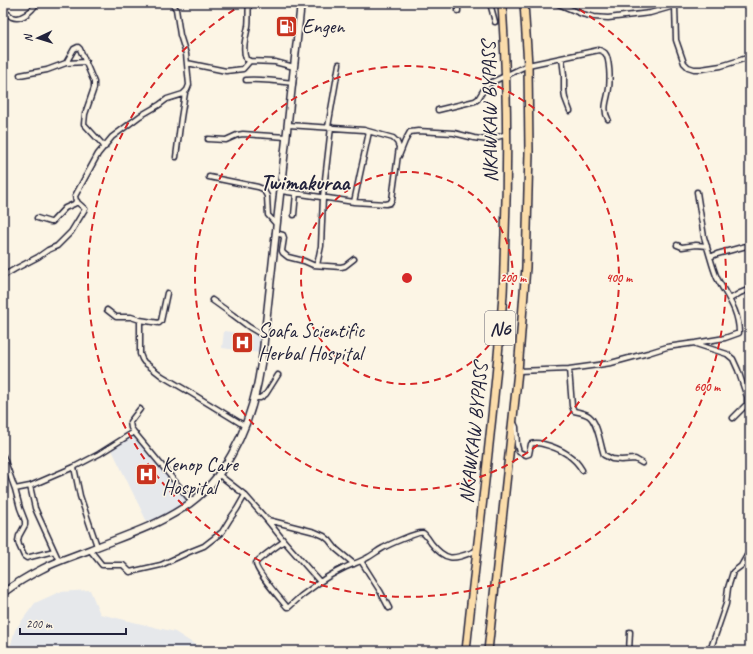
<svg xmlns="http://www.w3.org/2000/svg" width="753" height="654" viewBox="0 0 753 654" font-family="Caveat,sans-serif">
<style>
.built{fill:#e6e8eb}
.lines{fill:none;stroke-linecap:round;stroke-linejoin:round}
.minor-casing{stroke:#22223b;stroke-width:7}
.secondary-casing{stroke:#22223b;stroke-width:9}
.trunk-casing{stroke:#22223b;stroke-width:10}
.minor{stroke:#fcf5e5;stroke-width:4}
.secondary{stroke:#fcf5e5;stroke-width:6}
.trunk{stroke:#fbddab;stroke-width:7}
.ring{fill:none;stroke:#d62828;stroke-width:2;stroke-dasharray:7 5}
.labels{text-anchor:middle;stroke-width:3;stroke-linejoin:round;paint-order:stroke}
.shield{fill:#fcf5e5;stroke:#63616e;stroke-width:1}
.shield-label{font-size:19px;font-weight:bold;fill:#22223b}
.poi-label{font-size:20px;fill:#22223b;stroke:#fcf5e5;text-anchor:start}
.street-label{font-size:20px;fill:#22223b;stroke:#fcf5e5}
.quarter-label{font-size:22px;font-weight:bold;fill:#22223b;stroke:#fcf5e5}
.centre{fill:#d62828;stroke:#fcf5e5;stroke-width:2}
.ring-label{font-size:12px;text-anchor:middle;font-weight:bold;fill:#d62828;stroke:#fcf5e5;stroke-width:3;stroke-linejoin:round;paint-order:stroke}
</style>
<rect width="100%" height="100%" fill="#fcf5e5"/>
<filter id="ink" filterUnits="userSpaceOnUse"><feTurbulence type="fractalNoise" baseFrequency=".025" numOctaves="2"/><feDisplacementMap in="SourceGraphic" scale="8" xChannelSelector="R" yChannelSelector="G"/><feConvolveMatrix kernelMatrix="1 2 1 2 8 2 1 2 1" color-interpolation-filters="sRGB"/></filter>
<g filter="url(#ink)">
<!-- built -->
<path class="built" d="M224 331 262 336 260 353 222 348Z
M137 431 188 501 165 514 147 522 111 448Z
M90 590 100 614 175 632 205 651H9L15 630 35 603 59 592Z"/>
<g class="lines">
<defs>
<path id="minor" d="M249 3C248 11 249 19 248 26 246 37 242 48 246 59L250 61 275 62 294 67
M490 3 495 22
M556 3 582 14 594 17 608 18 650 13 685 3
M675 6 676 40 684 63 688 67 694 69H701L721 66 750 57
M3 11C6 12 9 15 12 17 21 21 32 11 37 3
M458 11V3
M562 58 564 75V90L565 98 570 111
M66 63 74 49 78 47 80 49 94 82V88L85 114 84 124 105 147
M187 63 226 71 243 69 250 61
M20 75 47 70 66 63 86 62
M246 80C262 79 277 81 293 83
M438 110 475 101 478 99 486 86 490 83 505 76 528 65 599 50C602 51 603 51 605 53 610 59 610 80 609 88 608 99 602 108 608 119
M328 127 339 64
M208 139 226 140 237 135 243 134 286 137
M399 156 405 141 410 132 418 131 454 133 474 138 488 140 507 134
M176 157 181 118 185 93
M209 177 258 187 263 189 267 196 268 215 276 224
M281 191 354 202 386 204 390 203 392 200 399 147 397 142 393 138 364 130 288 125
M697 192 704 237 710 257
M354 202 369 132
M294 215 296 193
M37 218 50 222H52L65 208 74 204 77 201
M275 233 283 235 284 238 282 251 283 253 288 257 304 261 313 265 341 267 345 266 354 259
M677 245 682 247 696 245 707 246
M317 265 321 246 323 197 331 127
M3 276 15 269 38 257 48 250 57 246 71 232 85 209 76 201 75 196 98 154 112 137 140 116 159 105 167 99 183 94 187 90 189 85 186 54 180 35 176 9 172 3
M730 299 740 293 750 289
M212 300 233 315 249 327 264 336
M107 310 116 317H131L140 320V354L142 359 144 362 162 376 191 393 245 426
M140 320 159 323 161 321 167 293
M696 344 727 354 733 359 738 370 747 397V404L733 418
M569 369 572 406 574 411C579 412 585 413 589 416 598 423 600 444 604 455L612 459 621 460 635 459 642 463
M518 371 569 369 598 365 611 363 648 353 667 347 695 343 725 338 739 333C739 310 727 297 717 278 714 271 712 264 710 257L717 254 750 245
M254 398H260L266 394 278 375
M140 409 130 422 131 428 134 432 192 502
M513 421 516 427 517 445 519 452 526 455 529 454 531 444C536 442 539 443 543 444 559 448 574 456 582 470
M3 456 15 489 20 508 25 521V525L19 536 18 541 19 545 24 556 27 558 30 557 54 551
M74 467 80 496 97 546
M218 474 245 495 267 520 284 541 320 582C328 576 336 572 344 568 352 564 360 562 367 558 373 555 377 551 383 548 388 545 419 531 423 533 426 535 429 540 431 543 447 563 454 559 476 551
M30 486 35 508 38 515 59 561
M15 489 30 486 74 467 99 454 134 432
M268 520 315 532 324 536 329 540 336 549 354 564
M284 541C279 545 258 559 256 563 254 569 282 601 287 607H289L301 596 320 582
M90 550 102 565H123L130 572 161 565 189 552 204 546 222 532 230 519 237 509 245 495
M361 561 380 591 389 608
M629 651 630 632
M710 651 726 604 728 588 733 572 741 566 749 552"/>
<path id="secondary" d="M3 593C15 584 28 576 42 569 57 561 74 556 89 550 121 537 154 527 183 508 224 482 247 432 257 386 259 378 260 368 262 359L301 3"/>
<path id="trunk" d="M466 651C478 532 495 413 503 294 504 274 504 254 505 235 508 158 507 80 502 3
M488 651 518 371 526 267 529 152 528 65 524 3"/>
</defs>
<!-- minor casing -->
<use href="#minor" class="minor-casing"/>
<!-- secondary casing -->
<use href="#secondary" class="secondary-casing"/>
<!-- trunk casing -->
<use href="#trunk" class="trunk-casing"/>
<!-- minor -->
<use href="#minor" class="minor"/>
<!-- secondary -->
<use href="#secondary" class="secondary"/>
<!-- trunk -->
<use href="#trunk" class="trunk"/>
</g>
</g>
<!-- distance rings -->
<g class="ring">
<circle cx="407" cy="278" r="106"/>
<circle cx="407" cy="278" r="212"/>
<path d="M569 3A319 319 0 1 1 245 3"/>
</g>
<!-- icons -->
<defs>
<symbol id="fuel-square" viewBox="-11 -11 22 22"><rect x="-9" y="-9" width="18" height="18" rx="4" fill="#c8321e" stroke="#fcf5e5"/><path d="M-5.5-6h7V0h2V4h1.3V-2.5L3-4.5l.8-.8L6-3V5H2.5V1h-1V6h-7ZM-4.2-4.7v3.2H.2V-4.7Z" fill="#fff"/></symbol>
<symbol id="hospital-square" viewBox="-11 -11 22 22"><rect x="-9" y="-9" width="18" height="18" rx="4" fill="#c8321e" stroke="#fcf5e5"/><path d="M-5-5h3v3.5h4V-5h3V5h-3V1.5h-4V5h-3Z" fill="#fff"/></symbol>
</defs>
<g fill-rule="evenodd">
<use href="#fuel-square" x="274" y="14" width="25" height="25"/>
<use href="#hospital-square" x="230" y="330" width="25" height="25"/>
<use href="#hospital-square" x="134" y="462" width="25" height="25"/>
</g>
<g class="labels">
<!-- shield labels -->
<rect class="shield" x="485" y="311" width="30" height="34" rx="3"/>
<g class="shield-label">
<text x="500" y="335">N6</text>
</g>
<!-- poi labels -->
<g class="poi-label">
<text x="302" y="33">Engen</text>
<text x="258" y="337">Soafa Scientific<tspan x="258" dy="23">Herbal Hospital</tspan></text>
<text x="162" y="471">Kenop Care<tspan x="162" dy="23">Hospital</tspan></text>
</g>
<!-- street labels -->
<g class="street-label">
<text transform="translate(489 112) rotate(-91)" y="7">NKAWKAW BYPASS</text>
<text transform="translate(473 433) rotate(-84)" y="7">NKAWKAW BYPASS</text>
</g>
<!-- quarter labels -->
<g class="quarter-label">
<text x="305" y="190">Twimakuraa</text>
</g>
</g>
<circle cx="407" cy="278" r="6" class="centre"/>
<g class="ring-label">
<text x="513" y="282">200 m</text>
<text x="619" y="282">400 m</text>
<text x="707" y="391">600 m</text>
</g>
<!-- margin -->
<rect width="753" height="654" fill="none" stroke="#fcf5e5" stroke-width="16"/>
<rect x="8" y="8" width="737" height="638" fill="none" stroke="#22223b" stroke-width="1.5" filter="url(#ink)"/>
<!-- north arrow -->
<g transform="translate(38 38) rotate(266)" stroke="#fcf5e5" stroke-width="3" paint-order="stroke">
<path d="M0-3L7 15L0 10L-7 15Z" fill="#22223b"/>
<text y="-6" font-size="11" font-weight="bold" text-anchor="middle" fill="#22223b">N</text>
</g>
<!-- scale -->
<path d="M20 628v6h106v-6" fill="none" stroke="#22223b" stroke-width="2"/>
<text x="26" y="628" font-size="12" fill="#22223b" stroke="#fcf5e5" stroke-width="3" paint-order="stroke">200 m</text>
</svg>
